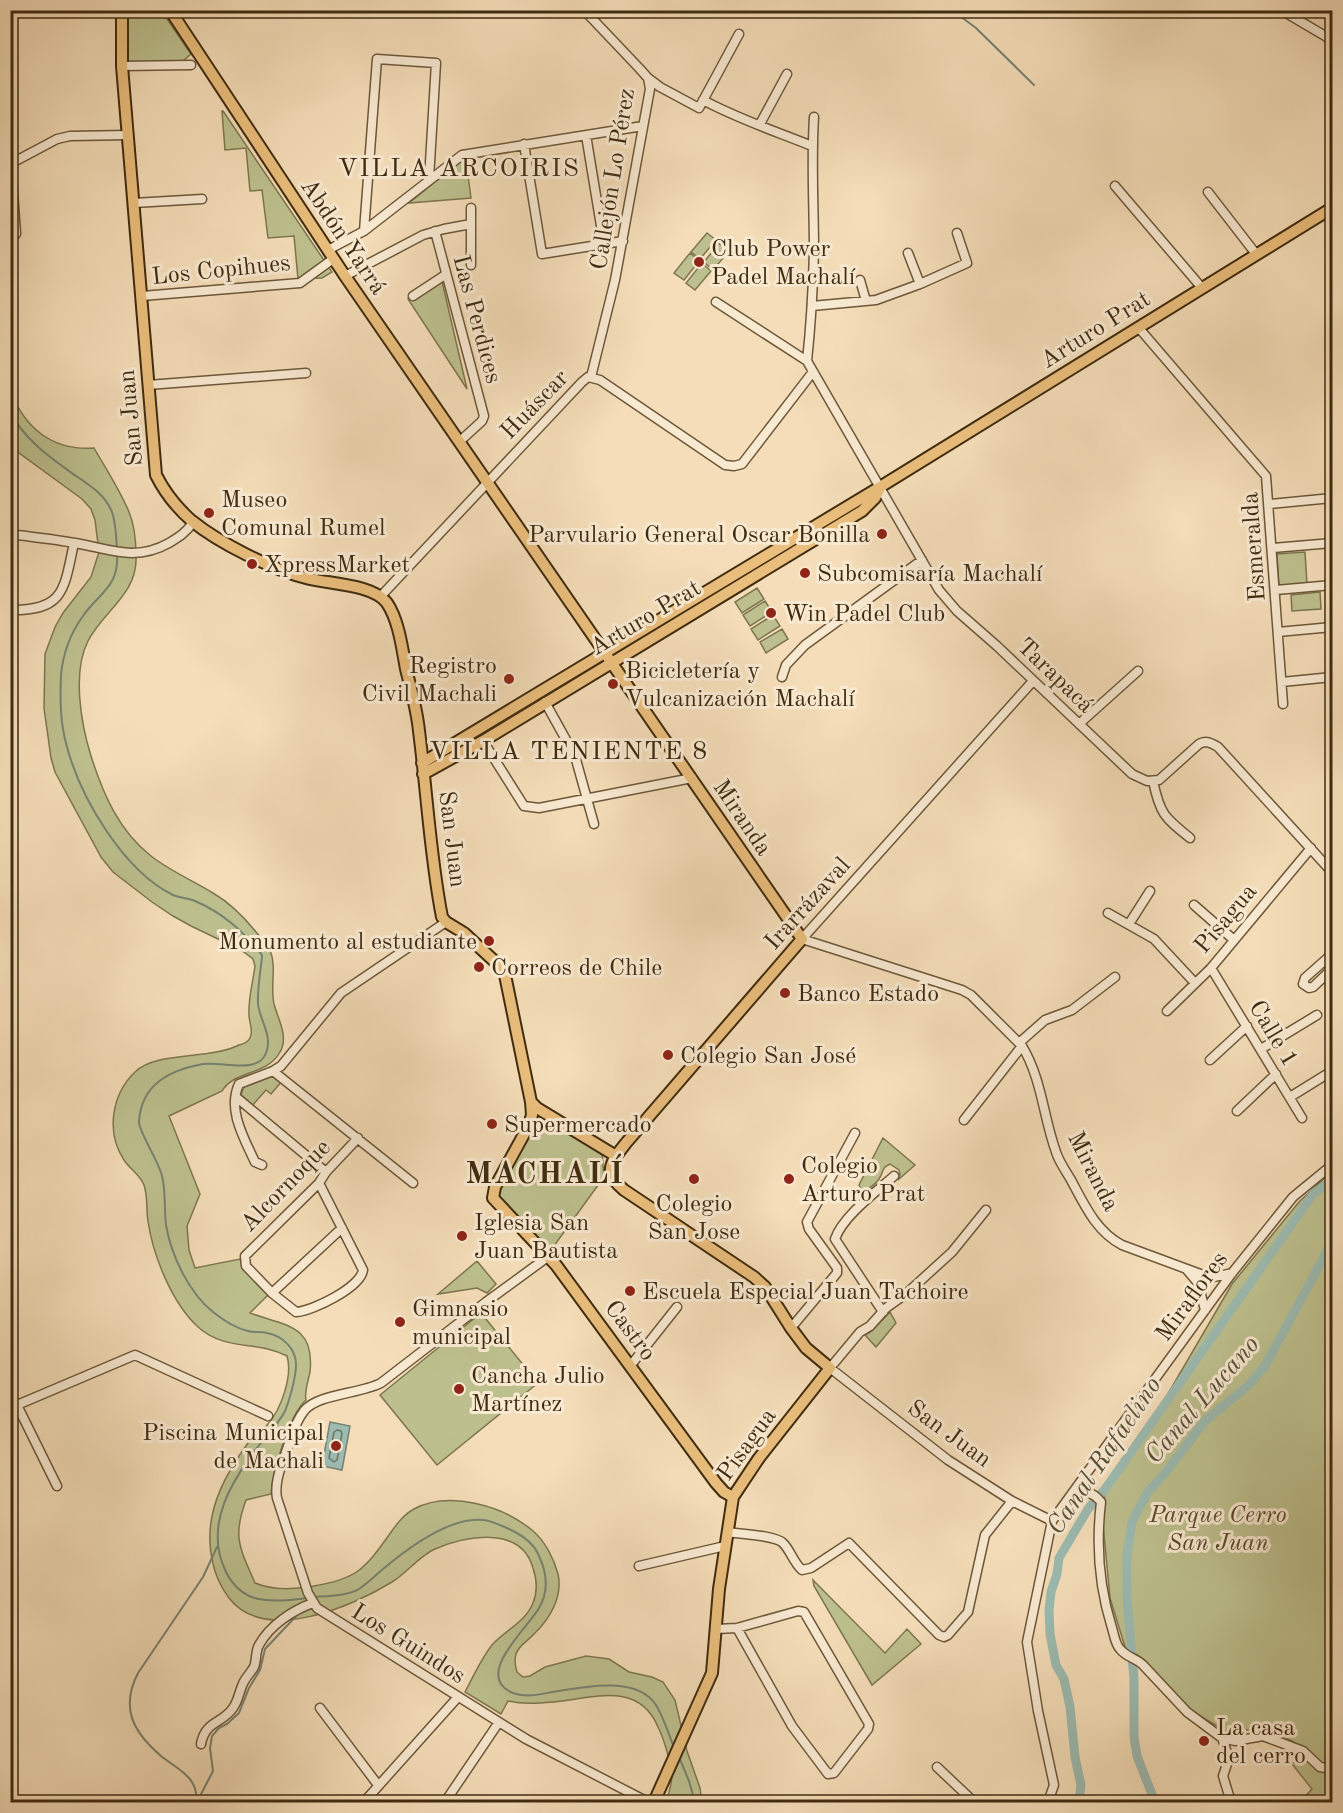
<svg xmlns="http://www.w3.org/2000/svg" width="1343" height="1813" font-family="'Old Standard TT',serif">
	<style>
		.green { fill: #bdc08e; stroke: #7e764f; stroke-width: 1.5 }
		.water { fill: #9cbbb1; stroke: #778271; stroke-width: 1.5 }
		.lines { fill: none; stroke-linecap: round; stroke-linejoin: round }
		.shore { stroke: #6e7460; stroke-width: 1.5 }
		.stream { stroke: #778271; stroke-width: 2 }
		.canal { stroke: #9cbbb1; stroke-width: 9 }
		.minor-casing { stroke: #6d583a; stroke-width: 11 }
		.major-casing { stroke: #402c10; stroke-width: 14 }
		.minor { stroke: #f8e9d1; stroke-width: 8 }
		.major { stroke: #eabe7c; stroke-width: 10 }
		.poi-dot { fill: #8f2418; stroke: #f8e9d1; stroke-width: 2 }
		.labels { text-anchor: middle; stroke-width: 6; stroke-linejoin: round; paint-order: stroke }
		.street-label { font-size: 24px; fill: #402c10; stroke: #f8e9d1 }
		.poi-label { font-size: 24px; fill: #402c10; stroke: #f8e9d1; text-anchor: start }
		.park-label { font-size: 24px; font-style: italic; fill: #594a29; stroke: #f8e9d1 }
		.neighbourhood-label { font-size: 26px; letter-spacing: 1.5px; fill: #402c10; stroke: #f8e9d1 }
		.water-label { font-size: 26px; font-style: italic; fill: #575038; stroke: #f8e9d1 }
		.district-label { font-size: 30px; font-weight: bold; letter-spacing: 1.5px; fill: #402c10; stroke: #f8e9d1 }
	</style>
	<rect width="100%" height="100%" fill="#f4ddb8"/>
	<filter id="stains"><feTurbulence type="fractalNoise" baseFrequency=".00333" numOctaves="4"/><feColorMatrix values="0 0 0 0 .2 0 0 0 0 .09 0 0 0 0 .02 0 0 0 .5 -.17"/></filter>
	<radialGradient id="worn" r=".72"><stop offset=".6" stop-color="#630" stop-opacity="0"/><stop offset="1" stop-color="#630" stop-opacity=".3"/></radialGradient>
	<path class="green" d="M127 11H164L167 19 191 54 183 61 126 64Z
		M222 111H223L332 272 322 278 298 279 294 236 268 238 262 190 250 191 246 148 225 150Z
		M466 160 471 198 409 203 461 161Z
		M707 233 716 240 700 259 691 252Z
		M719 243 729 251 713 270 704 262Z
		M690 253 699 261 684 280 674 273Z
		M702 263 711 271 695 290 686 283Z
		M441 277 467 389 408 299Z
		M10 390C25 429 53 451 94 448 106 469 120 490 129 512 134 524 136 543 136 556 138 594 103 611 88 641 72 672 81 724 91 756 103 794 119 831 151 856 170 871 192 880 213 893 230 903 244 917 256 932 261 938 267 944 270 950 277 967 270 986 274 1004 278 1019 289 1037 280 1052 267 1076 234 1070 222 1091L169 1116 200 1194 187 1226 189 1250 195 1268 240 1259 243 1269 268 1295 250 1313C286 1326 315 1325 310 1372 308 1382 304 1392 306 1400 289 1415 273 1471 271 1494L246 1500C232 1538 240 1548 255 1583 275 1591 293 1589 314 1586 356 1579 364 1570 389 1535 396 1525 403 1515 414 1509 449 1490 504 1506 533 1531 545 1541 554 1559 558 1574 563 1596 550 1619 534 1634 528 1641 519 1645 516 1654 514 1661 515 1666 517 1672L523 1677 530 1676 545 1667 586 1656 609 1659 629 1672 652 1677 663 1682 675 1700 687 1751 700 1788 702 1802H667C668 1793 672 1785 672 1775 671 1763 664 1739 658 1727 640 1684 599 1696 562 1701 544 1703 526 1705 508 1701L501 1714 465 1692C473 1677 481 1659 492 1645 505 1630 525 1623 533 1603 538 1591 537 1580 533 1568 521 1525 466 1536 435 1549 419 1556 407 1573 392 1582 353 1606 265 1645 229 1598 217 1582 211 1563 210 1543 208 1505 227 1472 248 1443 254 1436 262 1431 268 1424 281 1409 293 1376 287 1356 257 1340 226 1352 198 1327 172 1303 153 1256 148 1221 146 1209 148 1197 144 1185 140 1175 130 1169 124 1160 106 1133 111 1095 135 1072 156 1051 209 1060 239 1045 243 1044 248 1042 250 1038 254 1031 249 1023 249 1015 248 999 253 982 255 966L253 959 241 950 191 926 173 916 152 902 113 872 101 857 55 772 51 758 44 708 45 654 55 627 63 613 91 577 99 552 95 520 91 509 82 499 11 447Z
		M1305 552 1307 584 1279 587 1277 554Z
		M757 588 764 599 742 613 735 602Z
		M1320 592 1321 609 1292 611 1291 595Z
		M765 601 772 612 750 626 743 615Z
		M773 615 780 626 758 640 751 629Z
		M782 629 788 639 766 653 760 642Z
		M274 1075 282 1081 271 1094 266 1090 252 1106 241 1095 244 1086Z
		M540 1120 549 1122 602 1153 604 1177 551 1250 542 1244 497 1197 498 1188 533 1125Z
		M883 1138 915 1165 898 1180 900 1175 899 1170 890 1164C881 1168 884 1172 879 1179 876 1184 868 1189 863 1193L859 1185Z
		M1332 1171V1802H1300L1312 1789 1292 1764 1303 1751 1294 1742 1269 1729 1225 1731 1192 1711 1143 1659 1125 1647 1110 1598 1103 1524 1105 1489 1151 1423 1232 1284 1299 1202Z
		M477 1261 496 1284 487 1293 477 1288 438 1294Z
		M890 1312 896 1323 876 1347 865 1335 872 1331Z
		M481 1313 538 1383 437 1465 380 1395Z
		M813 1580 885 1653 907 1629 921 1644 872 1685 814 1586Z"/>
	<path class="water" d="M330 1422 350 1426 342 1470 322 1466Z"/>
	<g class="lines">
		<path class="shore" d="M337 1430 341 1431 342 1434 337 1460 334 1462 329 1458 334 1432Z"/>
		<path class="stream" d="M952 10 976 28 1034 85
			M10 411C23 439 52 459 76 476 91 486 105 495 112 512 116 523 116 537 117 549
			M117 555C119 587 98 594 83 616 70 634 63 653 61 675 60 699 60 723 67 747 81 799 124 871 173 895 180 898 188 898 195 901 223 913 243 931 262 955 261 971 257 989 258 1004 260 1021 273 1036 266 1053 258 1075 221 1061 203 1064 170 1070 141 1084 139 1122 139 1132 159 1162 162 1176 166 1191 164 1209 166 1225 171 1255 189 1293 213 1312 223 1320 235 1328 248 1331 254 1333 261 1331 267 1333 283 1336 297 1349 296 1367 295 1380 290 1399 285 1411 279 1423 269 1433 260 1444 232 1480 203 1525 226 1572 244 1608 275 1601 309 1598
			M314 1597C328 1596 347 1596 359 1589 368 1583 375 1576 383 1569 408 1548 450 1516 484 1520 492 1521 502 1526 509 1529 522 1535 534 1543 539 1556 547 1573 549 1591 539 1608 528 1628 472 1676 513 1693 525 1698 541 1694 553 1692 582 1687 637 1675 656 1705 664 1718 668 1733 674 1747
			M679 1757 689 1781 695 1802
			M198 1800 213 1771 210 1748 212 1736 219 1728 227 1724 239 1713 249 1688 260 1670 265 1649 300 1612
			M196 1802C199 1777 177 1769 161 1756 133 1732 120 1708 138 1673L203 1577 217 1547"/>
		<path class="canal" d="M1079 1802 1081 1785 1075 1757 1070 1707 1064 1679 1056 1665 1050 1634 1049 1610 1051 1592 1057 1574 1059 1558 1088 1509 1105 1489 1313 1194 1332 1180
			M1155 1802 1137 1756 1134 1737V1679L1127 1598V1555L1132 1522 1147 1493 1166 1472 1205 1421 1249 1385 1265 1366 1332 1242"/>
		<defs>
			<path id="minor" d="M584 10 639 68 648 78 650 89 615 280 591 377
				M1281 10 1332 40
				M1127 12 1129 10
				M122 66 191 65
				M648 78 660 87 699 108 739 34
				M703 100C738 119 775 131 812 146
				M814 117C811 162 814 206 814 251 813 288 811 324 807 361L939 590 957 611 997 646 1132 774 1147 781 1159 780 1199 744C1206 740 1211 743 1218 747L1332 872
				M760 124 787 74
				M586 135 604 244
				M524 144 542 254 623 241
				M10 164 57 139 70 136 128 135
				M1115 186 1202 288
				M1208 192 1256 254
				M134 203 202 199
				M364 231 377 59 436 63 429 179
				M435 231 484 416 482 421 459 442
				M10 239 16 234 11 164
				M328 250 364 231 462 155 643 126
				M908 253 920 284
				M471 265V208
				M345 276 423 235 444 229 471 224
				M860 280 866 301
				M142 296 300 283 333 259
				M413 296 445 275
				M716 302 807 361
				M812 306 876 300 920 284 967 263 957 233
				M1138 327 1266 476 1283 704
				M148 385 306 373
				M1269 504 1332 498
				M10 534C32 537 54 539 75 543 110 549 135 562 169 543 179 537 187 532 193 522
				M1273 548 1332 543
				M1276 590 1332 585
				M381 596 582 382 588 377 600 380 725 465 734 466 742 464 812 373
				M10 610C65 611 64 589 74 543
				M1278 632 1332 627
				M782 677 786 665 805 645 922 560
				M1033 681 802 939 962 990 971 995 1022 1046C1042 1079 1043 1116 1056 1152 1059 1162 1066 1171 1071 1180 1085 1206 1096 1231 1122 1245L1203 1275 1214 1277 1232 1273
				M1282 682 1332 677
				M545 702 575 756 594 824
				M1079 724 1138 671
				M483 741 524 806 539 808 692 778
				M1153 781C1160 814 1164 817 1190 838
				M1194 905 1234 940
				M1108 913 1154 939 1195 983
				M1129 924 1150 891
				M1332 954 1305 978 1303 984 1309 988 1313 987 1332 969
				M1211 968 1302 1118
				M1167 1011 1211 968 1311 848
				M1019 1043 1045 1020 1072 1010 1115 977
				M1261 1049 1317 1015
				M1210 1060 1247 1026
				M273 1071 413 1183
				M236 1097 326 1172
				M1290 1097 1332 1071
				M1237 1111 1276 1074
				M964 1120 1022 1046
				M262 1165 255 1162C244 1138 227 1110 239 1084L273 1071 281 1066 341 993 446 922
				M319 1183 363 1270C361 1287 313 1311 296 1312L272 1293 246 1266 245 1256 319 1183 326 1172 358 1138
				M986 1210 952 1252 907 1293 886 1308 870 1326 860 1332 830 1368 948 1460 1012 1501 1052 1521
				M549 1256 486 1302 381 1383C360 1394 317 1394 304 1411 295 1422 292 1436 287 1449 282 1465 274 1481 277 1498L308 1593 317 1608 526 1739 648 1802
				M1187 1270 1198 1283 1205 1310
				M272 1293 342 1228
				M883 1312 835 1239C843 1216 876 1192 894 1176
				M791 1328 837 1273V1268L809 1229 807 1222 855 1133
				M631 1365 677 1307
				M17 1405 57 1486
				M10 1408 135 1355 268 1416
				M1071 1495C1084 1490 1092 1491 1101 1502 1096 1544 1099 1587 1112 1628 1114 1634 1115 1644 1120 1649 1126 1657 1136 1658 1143 1665L1187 1712 1222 1738 1235 1741 1263 1736 1303 1751 1320 1767 1332 1769
				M727 1532C739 1534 775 1535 783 1543 791 1551 793 1562 802 1570L811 1568 849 1543 939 1635 944 1637 948 1635 968 1612 985 1535 1012 1501
				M639 1566 725 1546
				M716 1629 737 1628 798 1611 804 1612 869 1724 868 1729 834 1773 828 1774 792 1726 737 1628
				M320 1708 378 1785
				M1222 1738 1229 1758 1223 1776 1231 1802
				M201 1744C205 1721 222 1724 233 1708 238 1701 239 1693 242 1686 244 1679 250 1674 254 1667 257 1660 255 1652 259 1645 270 1625 293 1610 313 1603
				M937 1767 974 1802
				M364 1802 458 1697
				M445 1802 499 1722
				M1048 1802 1054 1785 1038 1711 1027 1642 1052 1521 1232 1273 1293 1197 1332 1165"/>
			<path id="major" d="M122 10V66L156 475C165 493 177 508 192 521 219 543 273 570 306 578 328 584 373 584 387 603 399 621 402 648 406 669 411 689 417 710 419 731 427 793 430 856 442 917L446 922 464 933 504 970 531 1102 532 1115 529 1125 495 1187 493 1198 556 1265 716 1483 724 1492 733 1497
				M170 10 345 276 802 939 626 1143C611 1162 602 1172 624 1190L754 1277 765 1287 791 1328 806 1348 830 1368 759 1458 733 1497 719 1589 712 1673 654 1802
				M422 763 880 487 1332 208
				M423 774 483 741 862 511 875 498 880 488
				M531 1102 537 1108 616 1156"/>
		</defs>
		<use href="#minor" class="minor-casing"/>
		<use href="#major" class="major-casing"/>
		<use href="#minor" class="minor"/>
		<use href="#major" class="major"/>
	</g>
	<g class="poi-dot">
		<circle cx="699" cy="262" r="6"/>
		<circle cx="209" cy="513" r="6"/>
		<circle cx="882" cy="534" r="6"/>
		<circle cx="252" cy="564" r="6"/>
		<circle cx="805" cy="573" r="6"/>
		<circle cx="771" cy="613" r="6"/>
		<circle cx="509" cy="679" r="6"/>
		<circle cx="613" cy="684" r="6"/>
		<circle cx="489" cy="941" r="6"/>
		<circle cx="479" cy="967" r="6"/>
		<circle cx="785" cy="993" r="6"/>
		<circle cx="668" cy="1055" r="6"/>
		<circle cx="492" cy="1124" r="6"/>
		<circle cx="694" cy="1179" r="6"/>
		<circle cx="789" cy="1179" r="6"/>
		<circle cx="462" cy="1236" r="6"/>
		<circle cx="630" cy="1291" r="6"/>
		<circle cx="400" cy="1322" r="6"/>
		<circle cx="459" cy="1389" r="6"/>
		<circle cx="336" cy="1446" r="6"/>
		<circle cx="1204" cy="1741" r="6"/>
	</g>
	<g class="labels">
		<g class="street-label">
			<text transform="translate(612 179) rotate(-81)" y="8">Callejón Lo Pérez</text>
			<text transform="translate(344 236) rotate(56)" y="8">Abdón Yarrá</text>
			<text transform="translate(221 269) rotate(-6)" y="8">Los Copihues</text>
			<text transform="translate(478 319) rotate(75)" y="8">Las Perdices</text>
			<text transform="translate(1095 329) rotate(-32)" y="8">Arturo Prat</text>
			<text transform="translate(534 404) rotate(-46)" y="8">Huáscar</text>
			<text transform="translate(130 418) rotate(-95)" y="8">San Juan</text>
			<text transform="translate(1253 547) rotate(-94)" y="8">Esmeralda</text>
			<text transform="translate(645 617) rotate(-31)" y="8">Arturo Prat</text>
			<text transform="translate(1056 675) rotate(44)" y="8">Tarapacá</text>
			<text transform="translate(743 817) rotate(56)" y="8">Miranda</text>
			<text transform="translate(453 839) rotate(83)" y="8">San Juan</text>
			<text transform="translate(807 903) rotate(-48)" y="8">Irarrázaval</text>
			<text transform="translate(1225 918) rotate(-50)" y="8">Pisagua</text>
			<text transform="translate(1274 1033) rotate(59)" y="8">Calle 1</text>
			<text transform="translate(1094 1171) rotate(63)" y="8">Miranda</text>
			<text transform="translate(285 1185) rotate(-46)" y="8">Alcornoque</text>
			<text transform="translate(1191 1296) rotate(-54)" y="8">Miraflores</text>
			<text transform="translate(631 1330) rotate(53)" y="8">Castro</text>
			<text transform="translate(950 1433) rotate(36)" y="8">San Juan</text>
			<text transform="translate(746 1444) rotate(-54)" y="8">Pisagua</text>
			<text transform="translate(409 1643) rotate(32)" y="8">Los Guindos</text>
		</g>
		<g class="poi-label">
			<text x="711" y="256">Club Power<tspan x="711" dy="28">Padel Machalí</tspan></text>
			<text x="221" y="507">Museo<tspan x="221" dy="28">Comunal Rumel</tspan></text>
			<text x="870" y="542" text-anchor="end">Parvulario General Oscar Bonilla</text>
			<text x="264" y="572">XpressMarket</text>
			<text x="817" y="581">Subcomisaría Machalí</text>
			<text x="783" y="621">Win Padel Club</text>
			<text x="497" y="673" text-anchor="end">Registro<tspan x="497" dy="28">Civil Machali</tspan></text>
			<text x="625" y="678">Bicicletería y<tspan x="625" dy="28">Vulcanización Machalí</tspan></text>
			<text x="477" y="949" text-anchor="end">Monumento al estudiante</text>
			<text x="491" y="975">Correos de Chile</text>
			<text x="797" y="1001">Banco Estado</text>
			<text x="680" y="1063">Colegio San José</text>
			<text x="504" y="1132">Supermercado</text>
			<text x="801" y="1173">Colegio<tspan x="801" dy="28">Arturo Prat</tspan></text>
			<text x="694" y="1211" text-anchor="middle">Colegio<tspan x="694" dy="28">San Jose</tspan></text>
			<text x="474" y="1230">Iglesia San<tspan x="474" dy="28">Juan Bautista</tspan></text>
			<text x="642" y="1299">Escuela Especial Juan Tachoire</text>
			<text x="412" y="1316">Gimnasio<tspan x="412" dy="28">municipal</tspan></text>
			<text x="471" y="1383">Cancha Julio<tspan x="471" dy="28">Martínez</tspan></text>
			<text x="324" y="1440" text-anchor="end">Piscina Municipal<tspan x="324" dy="28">de Machali</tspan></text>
			<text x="1216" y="1735">La casa<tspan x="1216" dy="28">del cerro</tspan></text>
		</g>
		<g class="park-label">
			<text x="1218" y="1522">Parque Cerro<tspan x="1218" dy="28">San Juan</tspan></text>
		</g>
		<g class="neighbourhood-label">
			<text x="459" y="176">VILLA ARCOIRIS</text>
			<text x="569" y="759">VILLA TENIENTE 8</text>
		</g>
		<g class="water-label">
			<text transform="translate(1201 1399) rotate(-49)" y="9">Canal Lucano</text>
			<text transform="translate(1103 1455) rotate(-56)" y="9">Canal Rafaelino</text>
		</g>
		<g class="district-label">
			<text x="545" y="1183">MACHALÍ</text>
		</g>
	</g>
	<rect width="1343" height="1813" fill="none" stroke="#f4ddb8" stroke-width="36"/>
	<rect x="12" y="12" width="1319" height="1789" fill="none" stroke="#402c10" stroke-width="3"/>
	<rect x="18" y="18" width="1307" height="1777" fill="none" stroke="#402c10" stroke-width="1.5"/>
	<rect width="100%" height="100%" filter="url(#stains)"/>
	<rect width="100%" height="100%" fill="url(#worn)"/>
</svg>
